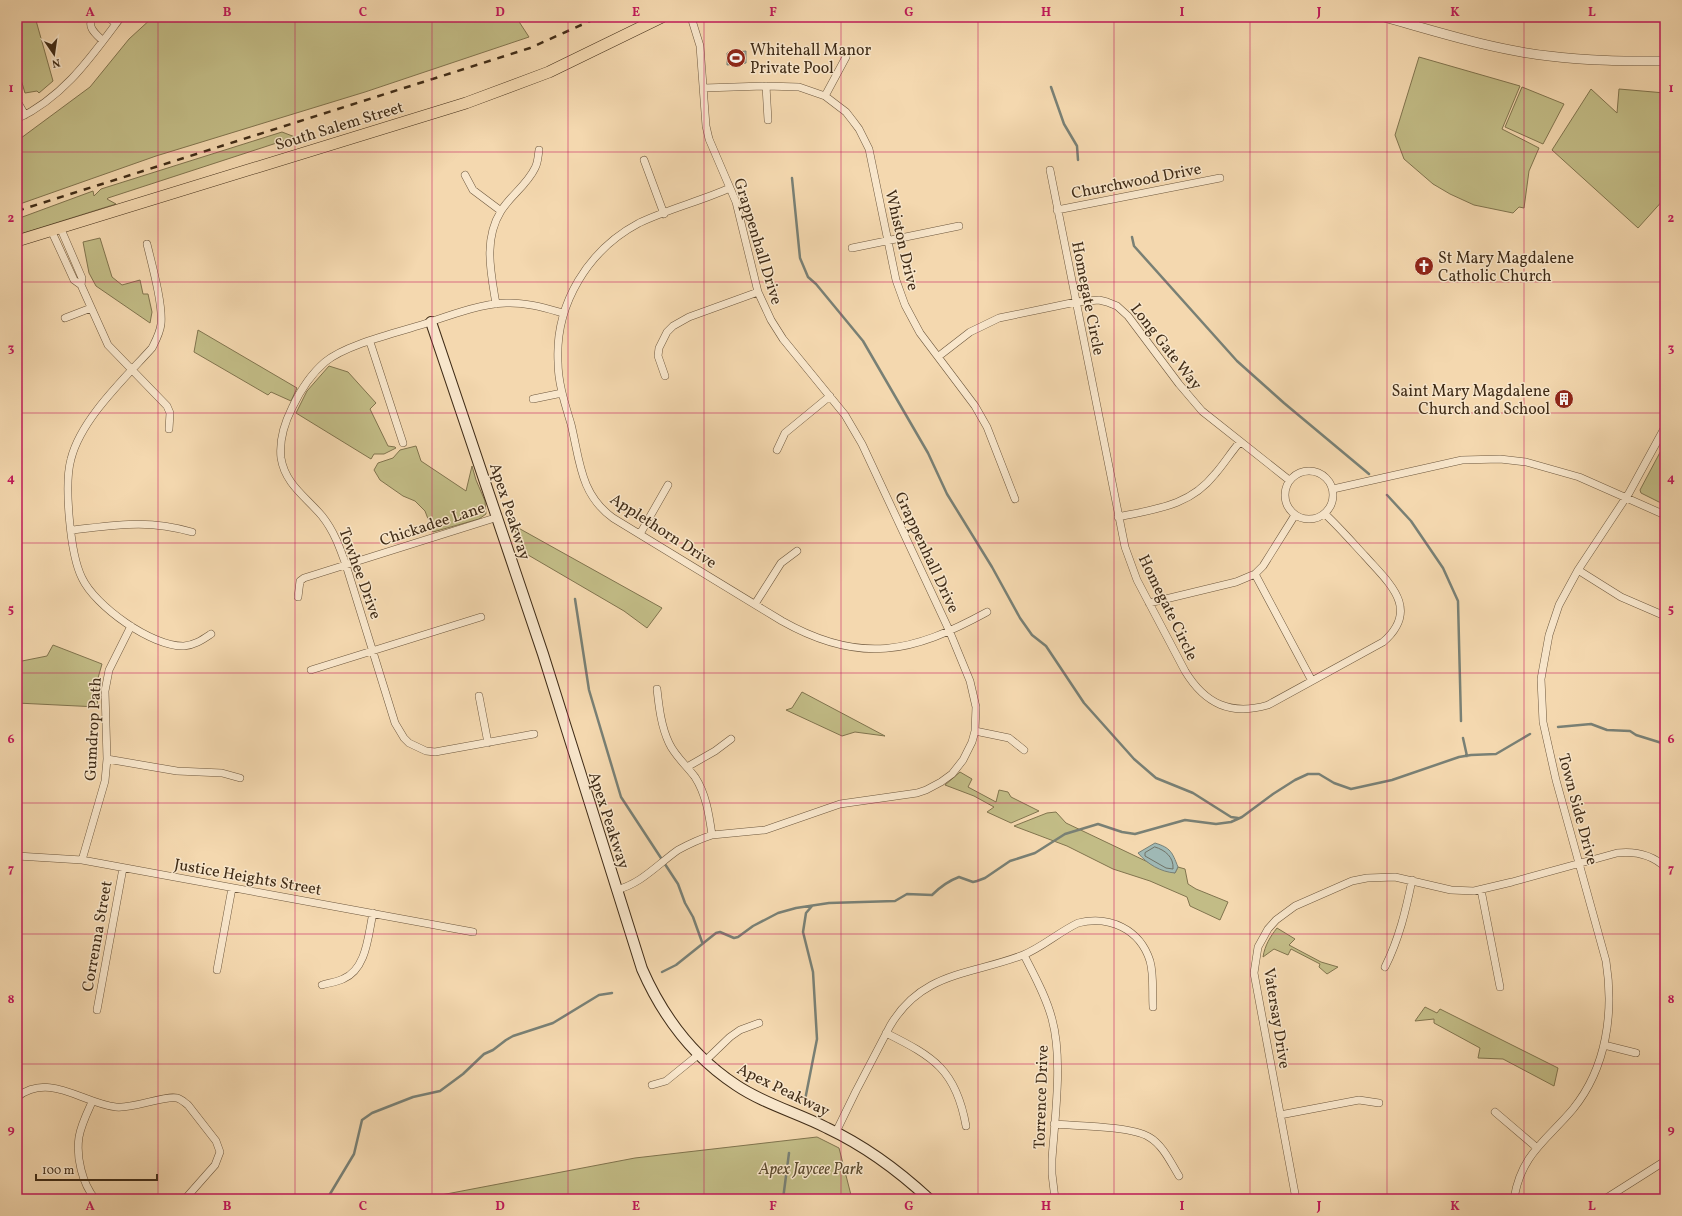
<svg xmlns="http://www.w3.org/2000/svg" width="1682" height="1216" font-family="Vollkorn,serif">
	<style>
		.green { fill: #c2bc86; stroke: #81744e }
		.water { fill: #9fb8b4; stroke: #798075 }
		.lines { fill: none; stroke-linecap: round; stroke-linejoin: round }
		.shore { stroke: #707266; stroke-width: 1 }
		.stream { stroke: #798075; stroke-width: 2.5 }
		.minor-casing { stroke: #6d573d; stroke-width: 8 }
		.tertiary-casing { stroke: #6d573d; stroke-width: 10 }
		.secondary-casing { stroke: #402c17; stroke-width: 12 }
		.primary-casing { stroke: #402c17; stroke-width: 12 }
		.minor { stroke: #f8e6cb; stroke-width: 7 }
		.tertiary { stroke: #f8e6cb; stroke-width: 9 }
		.secondary { stroke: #f8e6cb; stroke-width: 10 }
		.primary { stroke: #f4d8af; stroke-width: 11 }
		.rail { stroke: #402c17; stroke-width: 2.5; stroke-dasharray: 7 7; stroke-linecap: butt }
		.grid { fill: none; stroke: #c2185b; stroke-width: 1; stroke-opacity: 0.55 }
		.labels { text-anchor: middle; stroke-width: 3; stroke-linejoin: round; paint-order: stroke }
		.poi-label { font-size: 16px; fill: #402c17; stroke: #f8e6cb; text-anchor: start }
		.street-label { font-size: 16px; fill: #402c17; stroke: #f8e6cb }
		.park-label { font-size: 16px; font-style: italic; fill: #5a492d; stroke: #f8e6cb }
		.neatline { fill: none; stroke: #c2185b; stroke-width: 1.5 }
		.grid-label { font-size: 13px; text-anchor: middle; font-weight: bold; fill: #c2185b }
	</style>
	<rect width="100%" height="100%" fill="#f4d8af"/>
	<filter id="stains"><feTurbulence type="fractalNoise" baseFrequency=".005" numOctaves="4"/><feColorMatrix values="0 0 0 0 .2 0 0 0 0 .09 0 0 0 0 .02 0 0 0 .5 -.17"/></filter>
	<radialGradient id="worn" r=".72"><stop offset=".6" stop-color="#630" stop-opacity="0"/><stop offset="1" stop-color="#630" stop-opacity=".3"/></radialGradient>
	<path class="green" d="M18 17H35L53 81 39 93 37 91 25 93 17 66V30L20 27Z
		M153 17H516L529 37 365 92 156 156 17 205V141L90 87 129 39Z
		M1419 57 1520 86 1502 129 1539 148 1529 171 1524 208 1519 207 1513 213 1474 205 1450 194 1433 184 1404 159 1395 135Z
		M1522 87 1564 104 1543 144 1505 127Z
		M1591 89 1617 113 1619 89 1665 93V198L1638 228 1552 150Z
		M282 132 295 137 108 198 107 199 116 204 17 235V219L93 191 94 196 101 189Z
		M100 238 112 277 122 285 140 280 143 294H148L152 312 150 323 96 286 89 273 83 242Z
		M198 330 297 388 291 401 271 392 268 395 194 352Z
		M329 366 348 372 376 403 370 409 388 446 395 447 396 448 384 454H374L371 459 296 413 307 391Z
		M1665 443V505L1641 493 1640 490Z
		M416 446 421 461 466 491 472 466 476 480 485 501 486 514 479 519 433 532 425 511 415 501 403 496 380 480 374 470 378 463 393 458 400 450Z
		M513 525 662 608 647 628 624 611 523 552Z
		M53 645 102 664 96 685 98 707 17 703V662L47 656Z
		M802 692 885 736 855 732 842 736 786 710 792 708Z
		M960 772 972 779 968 787 996 802 999 790 1008 792 1011 797 1039 811 1011 823 987 812 994 807 974 796 945 785Z
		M1056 812 1066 823 1152 864 1175 873 1178 867 1185 869 1188 884 1196 889 1228 902 1220 920 1190 906 1187 897 1150 881 1113 869 1067 846 1014 826 1047 813Z
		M1277 928 1295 939 1289 945 1321 962 1338 967 1327 974 1319 967 1320 964 1291 949 1288 955 1274 949 1263 957C1265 945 1270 937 1277 928Z
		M1425 1007 1437 1013 1440 1009 1558 1068 1554 1086 1503 1059 1478 1058 1480 1048 1434 1023V1019L1415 1021Z
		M817 1137 839 1148 852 1199H420L635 1158Z"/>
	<path class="water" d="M746 51V63L727 65V53Z
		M1155 843C1171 848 1172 852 1178 867L1175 873C1161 872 1147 864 1138 853Z"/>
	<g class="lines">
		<path class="shore" d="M1155 847C1165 850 1174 857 1173 869L1166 868 1145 856V853Z"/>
		<path class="stream" d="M1051 87 1064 124 1077 146 1078 160
			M792 178 800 258 808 277 816 284 863 341 928 453 947 494 992 567 1020 618 1032 635 1046 646 1084 703 1134 759 1156 778 1193 793 1231 817 1238 818
			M1132 237 1134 246 1237 361 1284 403 1369 474
			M1387 495 1411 521 1443 568 1458 601 1461 721
			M575 599 589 690 621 797 678 884 685 903 693 917 702 942
			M1558 727 1591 724 1607 730 1630 731 1636 735 1665 744
			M1463 738 1467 756
			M662 972 676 965 716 933 720 932 734 938 738 937 753 926 778 913 796 908 829 903 895 901 907 894 932 895C940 887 948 881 959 877L973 882 977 881 985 878 1010 861 1035 853 1065 834 1098 824 1122 832 1135 834 1185 820 1216 824 1231 822 1242 817 1273 794 1295 780 1308 774H1319L1334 783 1351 789 1392 780 1459 757 1471 755 1496 754 1530 734
			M805 1100 817 1039 813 972 803 932 806 913 812 906
			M327 1199 354 1154 362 1120 372 1113 413 1097 440 1091 463 1074 484 1054 493 1050 506 1040 513 1036 553 1023 599 995 612 993
			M783 1199 789 1153"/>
		<defs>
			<path id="minor" d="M93 17C86 27 96 34 103 41
				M107 17 116 23
				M1413 25 1415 17
				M766 86 768 120
				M704 88 766 86 799 87 825 96 846 112 853 121 859 129 869 149 896 280 905 305 920 333 975 406 987 427 1015 499
				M825 96 846 57
				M17 101 25 115
				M17 119C64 97 91 57 121 17
				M644 160 664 214
				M1050 170 1125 547 1137 580 1185 671C1205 704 1231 716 1268 705L1383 642C1421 609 1389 583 1365 556 1352 542 1339 527 1325 514
				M465 175 473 190 501 211
				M730 188C701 201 668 209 639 223 588 250 555 304 558 362 558 383 565 404 571 424 580 461 580 494 613 518L782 621C860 665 912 653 987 612
				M1057 210 1220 178
				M60 227 82 278 81 285
				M51 230 74 280 81 285 108 345 167 406 170 413 169 429
				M147 244C152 265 163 304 161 324 160 333 156 340 152 348 125 378 81 419 71 459 64 484 70 554 82 578 95 606 152 647 184 646 195 645 202 640 211 634
				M852 248 959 226
				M496 304C491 273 483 240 501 211 510 196 527 185 535 168 538 163 538 156 539 150
				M65 318 91 308
				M370 342 403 443
				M939 356 970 332 999 318 1076 302 1099 300 1107 302 1117 306 1128 316 1179 384 1202 411 1289 480
				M665 376 658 356 659 348 667 332 673 326 689 317 758 292
				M533 399 562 393
				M777 450 785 433 830 396
				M1285 495a24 24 0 1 1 48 0a24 24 0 1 1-48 0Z
				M1333 489 1462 460 1500 459 1526 462 1579 477 1665 515
				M1118 517C1156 509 1190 506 1215 474 1224 464 1231 452 1240 442
				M72 530C117 525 147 519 192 532
				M640 534 668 485
				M1578 570 1621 597 1665 616
				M1255 574 1312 681
				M298 597 300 581 304 578 498 517
				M1149 603 1236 582 1255 574 1263 566 1295 515
				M755 604 781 563 797 551
				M311 670 481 617
				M657 689C659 707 661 726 669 743 675 756 686 765 695 777 706 794 709 814 712 835
				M479 696 488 743
				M975 731 1009 738 1024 750
				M534 734 435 752 426 751 409 743 404 738 395 723 346 565C340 548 334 531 322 516 306 497 285 484 281 458 279 440 284 424 292 408 300 391 311 374 325 362 345 345 395 333 421 325 448 316 478 304 506 303 525 302 545 308 563 313
				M107 759 177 771 222 773 240 778
				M687 767 715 751 731 739
				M17 856 82 860 473 932
				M82 860 105 781 107 759 105 691 109 670 131 626
				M616 890C641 884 658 864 678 850 689 844 700 839 712 835L765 830 840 804 917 793 926 790 941 782 952 774 963 760 972 742 975 731 976 707 970 681 949 630 862 444 845 415 783 339 771 320 758 292 736 202 709 139 706 126 700 46 691 17
				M1481 890 1500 987
				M1024 955C1034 975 1046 996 1052 1019 1063 1059 1055 1116 1052 1159V1174L1055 1199
				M1385 967C1399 939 1406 910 1412 880
				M217 970 232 888
				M322 985C328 983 337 982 343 979 367 969 368 935 373 913
				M97 1010 123 868
				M886 1033C934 1057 956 1070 966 1126
				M1604 1045 1636 1053
				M705 1061 730 1037 740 1030 759 1023
				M652 1085 666 1081 698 1055
				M17 1097C50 1072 82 1103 116 1107 134 1109 165 1095 177 1098 181 1099 184 1102 188 1105L216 1141 220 1152 215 1165 185 1199
				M92 1102C87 1113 81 1125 79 1137 76 1157 82 1183 95 1199
				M1495 1112 1536 1147
				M1280 1115 1359 1100 1379 1103
				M1054 1124C1077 1126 1131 1126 1149 1137 1163 1145 1171 1163 1179 1176
				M836 1132 856 1091 890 1026C922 971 972 975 1023 955 1041 948 1059 932 1078 923 1109 915 1140 929 1150 961 1154 975 1152 992 1153 1007
				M1296 1199 1254 973 1258 947 1268 929 1276 920 1295 906 1352 881 1367 878 1395 877 1451 890 1474 891 1512 882 1617 853C1635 851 1651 854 1665 867
				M1514 1199C1521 1154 1547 1140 1573 1109 1607 1067 1614 1012 1606 961L1556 780 1543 722 1541 679 1549 635 1559 605 1578 570 1629 493 1665 427
				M1605 1199 1665 1161"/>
			<path id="tertiary" d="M1384 17C1438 32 1494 50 1549 56 1588 61 1626 61 1665 61"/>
			<path id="secondary" d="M431 322 543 654 642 969C663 1017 692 1056 736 1085 764 1104 798 1113 827 1128 863 1145 900 1172 929 1199"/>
			<path id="primary" d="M17 241 466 103 549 72 662 17"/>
		</defs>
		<use href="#minor" class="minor-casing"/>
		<use href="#tertiary" class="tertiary-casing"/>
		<use href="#secondary" class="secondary-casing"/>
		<use href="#primary" class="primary-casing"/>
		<use href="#minor" class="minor"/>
		<use href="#tertiary" class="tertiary"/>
		<use href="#secondary" class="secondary"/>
		<use href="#primary" class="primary"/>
		<path class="rail" d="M17 211 530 48 599 17"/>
	</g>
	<path class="grid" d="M158 17V1199M295 17V1199M432 17V1199M568 17V1199M704 17V1199M841 17V1199M978 17V1199M1114 17V1199M1250 17V1199M1387 17V1199M1524 17V1199M17 152H1665M17 282H1665M17 413H1665M17 543H1665M17 673H1665M17 803H1665M17 934H1665M17 1064H1665"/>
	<defs>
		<symbol id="stadium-disc" viewBox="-11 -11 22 22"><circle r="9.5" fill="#8f2418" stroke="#f8e6cb"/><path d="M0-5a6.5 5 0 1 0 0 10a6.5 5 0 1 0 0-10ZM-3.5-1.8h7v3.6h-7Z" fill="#fff"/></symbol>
		<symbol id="church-disc" viewBox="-11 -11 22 22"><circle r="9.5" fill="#8f2418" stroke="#f8e6cb"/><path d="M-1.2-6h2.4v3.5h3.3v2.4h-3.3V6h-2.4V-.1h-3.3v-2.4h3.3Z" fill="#fff"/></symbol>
		<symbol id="building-disc" viewBox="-11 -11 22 22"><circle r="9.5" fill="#8f2418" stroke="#f8e6cb"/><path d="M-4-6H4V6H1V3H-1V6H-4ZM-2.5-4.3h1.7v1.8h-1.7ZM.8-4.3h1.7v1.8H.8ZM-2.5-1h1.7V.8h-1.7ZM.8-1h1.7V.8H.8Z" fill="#fff"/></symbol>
	</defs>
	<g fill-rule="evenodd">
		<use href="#stadium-disc" x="725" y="47" width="22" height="22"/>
		<use href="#church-disc" x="1413" y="255" width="22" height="22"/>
		<use href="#building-disc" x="1553" y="388" width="22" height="22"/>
	</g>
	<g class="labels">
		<g class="poi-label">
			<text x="750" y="55">Whitehall Manor<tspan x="750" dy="18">Private Pool</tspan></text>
			<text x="1438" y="263">St Mary Magdalene<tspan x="1438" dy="18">Catholic Church</tspan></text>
			<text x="1550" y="396" text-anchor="end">Saint Mary Magdalene<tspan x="1550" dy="18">Church and School</tspan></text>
		</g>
		<g class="street-label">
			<text transform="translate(339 125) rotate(-17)" y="6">South Salem Street</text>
			<text transform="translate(1136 180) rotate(-11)" y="6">Churchwood Drive</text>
			<text transform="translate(903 240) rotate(77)" y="6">Whiston Drive</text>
			<text transform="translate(759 241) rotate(73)" y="6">Grappenhall Drive</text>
			<text transform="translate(1089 298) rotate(79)" y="6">Homegate Circle</text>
			<text transform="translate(1167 346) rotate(52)" y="6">Long Gate Way</text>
			<text transform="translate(511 511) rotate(72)" y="6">Apex Peakway</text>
			<text transform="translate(432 523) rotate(-18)" y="6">Chickadee Lane</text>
			<text transform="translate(664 530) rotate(33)" y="6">Applethorn Drive</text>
			<text transform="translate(928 552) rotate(65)" y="6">Grappenhall Drive</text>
			<text transform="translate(361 573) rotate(70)" y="6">Towhee Drive</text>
			<text transform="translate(1169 607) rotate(64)" y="6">Homegate Circle</text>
			<text transform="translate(92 729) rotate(-87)" y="6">Gumdrop Path</text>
			<text transform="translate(1579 809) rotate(75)" y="6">Town Side Drive</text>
			<text transform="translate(610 820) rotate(72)" y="6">Apex Peakway</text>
			<text transform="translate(248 876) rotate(10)" y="6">Justice Heights Street</text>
			<text transform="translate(96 936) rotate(-80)" y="6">Correnna Street</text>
			<text transform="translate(1278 1018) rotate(81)" y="6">Vatersay Drive</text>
			<text transform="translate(784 1089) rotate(26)" y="6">Apex Peakway</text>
			<text transform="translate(1040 1097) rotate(-88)" y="6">Torrence Drive</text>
		</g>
		<g class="park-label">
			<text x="811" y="1174">Apex Jaycee Park</text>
		</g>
	</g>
	<rect width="1682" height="1216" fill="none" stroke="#f4d8af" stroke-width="44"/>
	<g transform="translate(54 54) rotate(167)" stroke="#f8e6cb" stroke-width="3" paint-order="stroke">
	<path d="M0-3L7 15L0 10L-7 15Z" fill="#402c17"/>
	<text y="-6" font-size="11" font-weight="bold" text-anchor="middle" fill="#402c17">N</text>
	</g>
	<path d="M36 1174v6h121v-6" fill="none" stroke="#402c17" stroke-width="2"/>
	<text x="42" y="1174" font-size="12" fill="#402c17" stroke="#f8e6cb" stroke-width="3" paint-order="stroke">100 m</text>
	<rect x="22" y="22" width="1638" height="1172" class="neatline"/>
	<g class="grid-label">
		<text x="90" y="16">A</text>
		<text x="227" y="16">B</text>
		<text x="363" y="16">C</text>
		<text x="500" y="16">D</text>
		<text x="636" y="16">E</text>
		<text x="773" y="16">F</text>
		<text x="909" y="16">G</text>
		<text x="1046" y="16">H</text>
		<text x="1182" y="16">I</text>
		<text x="1319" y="16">J</text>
		<text x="1455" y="16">K</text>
		<text x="1592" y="16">L</text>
		<text x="11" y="92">1</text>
		<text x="1671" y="92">1</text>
		<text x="11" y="222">2</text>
		<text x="1671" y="222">2</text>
		<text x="11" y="352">3</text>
		<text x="1671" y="352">3</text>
		<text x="11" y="482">4</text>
		<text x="1671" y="482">4</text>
		<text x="11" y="613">5</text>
		<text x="1671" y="613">5</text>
		<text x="11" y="743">6</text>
		<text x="1671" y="743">6</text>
		<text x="11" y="873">7</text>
		<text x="1671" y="873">7</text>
		<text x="11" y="1003">8</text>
		<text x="1671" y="1003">8</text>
		<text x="11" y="1133">9</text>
		<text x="1671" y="1133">9</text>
		<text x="90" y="1210">A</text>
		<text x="227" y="1210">B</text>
		<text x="363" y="1210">C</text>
		<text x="500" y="1210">D</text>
		<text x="636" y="1210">E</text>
		<text x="773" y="1210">F</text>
		<text x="909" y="1210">G</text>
		<text x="1046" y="1210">H</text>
		<text x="1182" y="1210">I</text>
		<text x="1319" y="1210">J</text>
		<text x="1455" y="1210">K</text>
		<text x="1592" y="1210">L</text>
	</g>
	<rect width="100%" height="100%" filter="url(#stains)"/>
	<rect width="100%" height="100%" fill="url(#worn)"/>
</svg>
